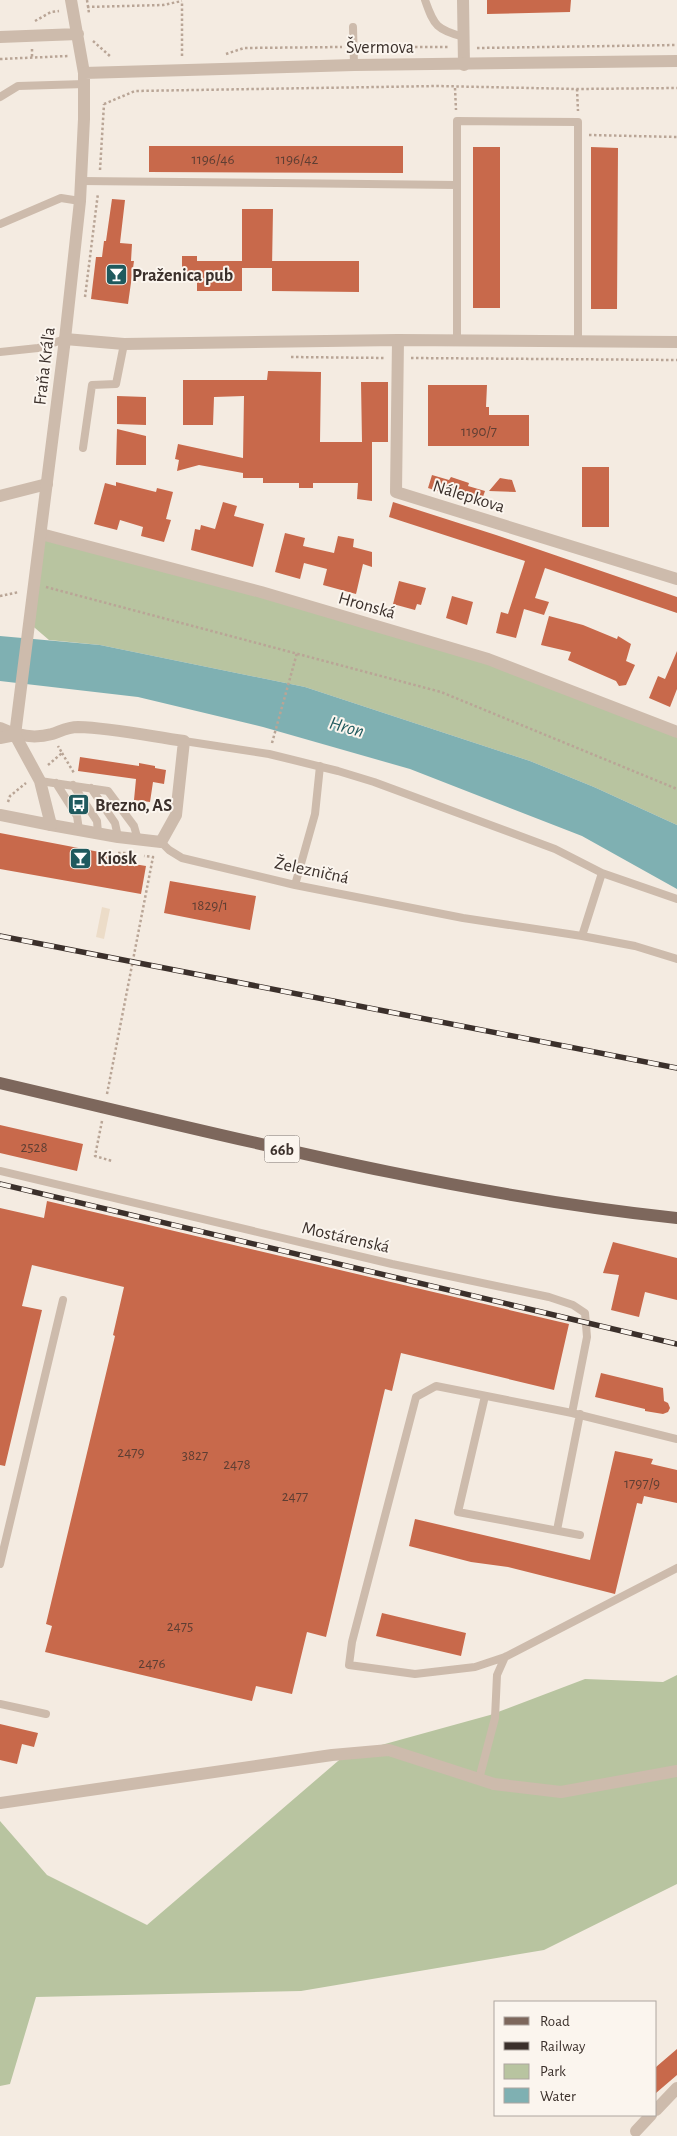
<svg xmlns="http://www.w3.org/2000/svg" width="677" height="2136" font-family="'Alegreya Sans',sans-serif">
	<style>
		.green { fill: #b8c4a0 }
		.plaza { fill: #ecdcc8 }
		.water { fill: #7fb0b2 }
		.building { fill: #c8694b }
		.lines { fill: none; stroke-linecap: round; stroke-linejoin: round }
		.path { stroke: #b9a596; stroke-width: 2.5; stroke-dasharray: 2.5 2.5; stroke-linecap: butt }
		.service { stroke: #cdbbac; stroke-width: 8 }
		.minor { stroke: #cdbbac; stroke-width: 12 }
		.tertiary { stroke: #cdbbac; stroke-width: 12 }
		.primary { stroke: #7d675c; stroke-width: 12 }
		.rail-casing { stroke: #3b302b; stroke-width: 5.5 }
		.rail { stroke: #fbf5ee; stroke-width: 4; stroke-dasharray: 11; stroke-linecap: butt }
		.labels { text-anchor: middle; stroke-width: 4; stroke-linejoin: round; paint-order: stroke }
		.number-label { font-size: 15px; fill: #5e3e33 }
		.shield { fill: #fbf5ee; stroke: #756b66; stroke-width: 1 }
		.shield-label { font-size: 16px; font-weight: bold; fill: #3b302b }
		.street-label { font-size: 18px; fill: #3b302b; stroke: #fbf5ee }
		.poi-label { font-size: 18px; font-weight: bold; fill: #3b302b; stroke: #fbf5ee; text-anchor: start }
		.water-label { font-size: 19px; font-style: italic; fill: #1f5a5e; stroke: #fbf5ee }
	</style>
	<rect width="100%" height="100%" fill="#f4ebe1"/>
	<path class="green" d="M41 534 488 659 677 732V825L594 787 530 761 305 687 100 645 49 640 28 622Z
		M677 1675V1884L544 1950 301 1991 36 1997 10 2084 0 2086V1821L47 1875 147 1925 345 1755 490 1715 585 1679 663 1682Z"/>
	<path class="plaza" d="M102 907 110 909 104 939 96 937Z"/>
	<path class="water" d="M0 636 100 645 305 687 530 761 594 787 677 825V889L582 836 410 769 263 727 138 697 0 681Z"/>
	<path class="building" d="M487 0H571L570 12 487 14Z
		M149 146H403V173L149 172Z
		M473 147H500V308H473Z
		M591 147 618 148 617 309H591Z
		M112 199 125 200 120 243 132 244 131 261H134L128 304 91 299 96 257H102L104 241H106Z
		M242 209H273L272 268H242V291H197V277H182V256H197V261H242Z
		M272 261H359V292L272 291Z
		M268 371 321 372 320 442H366H362L361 382H388V442H372V501L357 499 358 483H313V488H299V483H263V478H243V473L199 465 177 471 179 460 175 459 178 444 243 458 244 396 214 397 213 425H183V380H267Z
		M428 385H487L486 407H489V415H529V446H428Z
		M117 396 146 397V425L117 424Z
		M117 429 146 436V465H116Z
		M582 467H609V527H582Z
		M432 475 449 480 451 477 469 483 468 486 485 491 480 505 428 488Z
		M500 478 512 480 516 492 489 491Z
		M116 482 156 492 157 488 173 492 166 519 171 520 164 542 141 536 143 527 120 520 117 530 94 524 105 483 116 486Z
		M223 502 237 506 234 516 264 524 253 567 191 550 195 529 200 530 201 525 215 529Z
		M393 502 496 535 677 597V613L545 568 535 598 549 602 544 615 524 609 516 638 496 633 501 612 508 614 525 561 389 517Z
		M285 533 305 538 303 546 334 553 338 536 354 539 353 547 372 552V567L363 564 356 594 323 585 327 569 304 563 300 579 275 572Z
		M399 581 426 588 421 605 417 604 415 610 393 604Z
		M452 596 473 602 467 625 446 618Z
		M549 616 583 625 617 639 618 636 631 644 626 661 635 665 626 685 619 686 616 681 568 660 571 652 541 645Z
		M677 651V689L670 707 649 698 658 676 665 679Z
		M80 757 139 766V763L155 766V768L166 770 164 784 153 782 150 802 134 800 136 779 78 771Z
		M0 833 110 854 109 860 146 866 141 894 0 869Z
		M170 881 256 896 250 930 164 913Z
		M0 1125 83 1144 77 1171 0 1153Z
		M47 1201 569 1324 554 1390 401 1353 392 1391 385 1389 326 1637 307 1632 292 1694 256 1686 252 1701 45 1652 52 1626 46 1624 115 1336 113 1335 124 1287 32 1265 22 1306 42 1310 5 1466 0 1465V1208L44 1218Z
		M613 1242 677 1258V1300L645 1292 639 1317 611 1310 619 1275 603 1273Z
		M601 1373 663 1388 664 1401 668 1403 670 1408 668 1412 663 1414 645 1411V1409L595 1397Z
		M615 1451 653 1459 651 1464 677 1470V1503L644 1496 642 1504 637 1503 615 1594 508 1567 471 1562 409 1546 415 1519 590 1560Z
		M382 1613 466 1633 461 1656 376 1636Z
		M0 1724 38 1733 34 1747 22 1744 17 1764 0 1760Z
		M677 2049V2075L656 2093V2067Z"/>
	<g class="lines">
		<path class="path" d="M87 0 89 13
			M87 7 163 5 182 1
			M35 21 51 12 59 11
			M93 41 111 57
			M365 47H449
			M477 48 677 45
			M32 49V57
			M226 54 244 48 342 47
			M182 56V1
			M0 59 68 56
			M455 88 456 110
			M577 89 578 111
			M104 104 135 91 437 86 577 89 677 88
			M589 135 677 137
			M100 170 104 104
			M85 297 98 193
			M291 357 386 358
			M411 358 677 360
			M46 587 441 692 677 789
			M0 596 19 592
			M272 743 297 653
			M62 753 74 773
			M48 765 62 753 58 746
			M8 802 10 796 26 783
			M118 853H132
			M107 1094 153 857 144 856
			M102 1121 95 1156 112 1161"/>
		<path class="service" d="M425 0C434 26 437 30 464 37
			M353 27 354 65
			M0 97 18 86 85 84
			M81 181 457 185
			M0 224 61 198 80 201
			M457 341V121L578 122V342
			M0 352 38 348 65 339
			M83 448 92 385 116 384 124 344
			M184 741 269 754 338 771 374 782 555 849 602 873 677 899
			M40 781 108 791 134 826 138 840
			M56 783 77 816 79 830
			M73 785 97 821 98 833
			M91 788 115 823 118 837
			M161 842 169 850 182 858 295 885 463 918 582 936 635 946 677 959
			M295 885 315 814 320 766
			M582 936 602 873
			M0 1171 392 1264 549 1297 573 1305 585 1313 587 1337 572 1413
			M485 1396 458 1512 580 1535
			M677 1439 572 1413 436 1386 416 1397 352 1642 349 1665 415 1674 475 1667 505 1657 677 1568
			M557 1530 580 1414
			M0 1564 63 1300
			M0 1704 46 1714
			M479 1779 495 1718 497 1675 505 1657"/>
		<path class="minor" d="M71 0 84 73
			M463 0 464 65
			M0 37 78 34
			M65 339 124 344 398 340 677 342
			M398 340 396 492 677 579
			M0 496 47 484
			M41 534 261 592 488 659 677 732
			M0 728C17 736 34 739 52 734 61 731 68 727 78 727 113 728 149 736 184 741L176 815 161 842 118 837 51 825
			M0 1803 332 1755 389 1750 494 1784 561 1792 677 1771
			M656 2110 677 2088
			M636 2131 651 2115"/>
		<path class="tertiary" d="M15 735 65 339 80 201 84 119V73L354 65 677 61
			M0 738 15 735
			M0 815 51 825 40 781 15 735"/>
		<path class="primary" d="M0 1083C223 1135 449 1194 677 1218"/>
		<defs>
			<path id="rail" d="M0 936 677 1068
				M0 1184 677 1344"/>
		</defs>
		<use href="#rail" class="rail-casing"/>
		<use href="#rail" class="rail"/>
	</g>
	<defs>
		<symbol id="bar-square" viewBox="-11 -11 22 22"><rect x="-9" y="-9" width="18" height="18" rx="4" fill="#1f5a5e" stroke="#fbf5ee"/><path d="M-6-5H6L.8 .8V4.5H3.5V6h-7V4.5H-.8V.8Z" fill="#fff"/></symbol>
		<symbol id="bus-square" viewBox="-11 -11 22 22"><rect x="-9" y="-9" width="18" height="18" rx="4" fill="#1f5a5e" stroke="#fbf5ee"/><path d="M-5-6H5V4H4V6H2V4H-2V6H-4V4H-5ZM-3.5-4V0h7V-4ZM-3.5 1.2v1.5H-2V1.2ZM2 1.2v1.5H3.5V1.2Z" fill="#fff"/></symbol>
	</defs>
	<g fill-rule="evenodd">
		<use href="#bar-square" x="104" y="262" width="25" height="25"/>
		<use href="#bus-square" x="66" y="792" width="25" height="25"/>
		<use href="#bar-square" x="68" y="846" width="25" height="25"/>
	</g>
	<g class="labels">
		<g class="number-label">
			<text x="213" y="164">1196/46</text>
			<text x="297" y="164">1196/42</text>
			<text x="479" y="436">1190/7</text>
			<text x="210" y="910">1829/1</text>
			<text x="34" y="1152">2528</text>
			<text x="131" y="1457">2479</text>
			<text x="195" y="1460">3827</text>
			<text x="237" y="1469">2478</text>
			<text x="642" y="1488">1797/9</text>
			<text x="295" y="1501">2477</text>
			<text x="180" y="1631">2475</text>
			<text x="152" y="1668">2476</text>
		</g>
		<rect class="shield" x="264.5" y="1135.5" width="35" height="27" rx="4"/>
		<g class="shield-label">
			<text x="282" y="1155">66b</text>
		</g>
		<g class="street-label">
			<text x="380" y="53">Švermova</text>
			<text transform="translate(44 366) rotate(-83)" y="6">Fraňa Kráľa</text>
			<text transform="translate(469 496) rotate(17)" y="6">Nálepkova</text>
			<text transform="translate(367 605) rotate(16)" y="6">Hronská</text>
			<text transform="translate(312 870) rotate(12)" y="6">Železničná</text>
			<text transform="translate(346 1237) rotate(13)" y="6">Mostárenská</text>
		</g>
		<g class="poi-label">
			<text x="132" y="281">Praženica pub</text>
			<text x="95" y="811">Brezno, AS</text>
			<text x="97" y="864">Kiosk</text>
		</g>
		<g class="water-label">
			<text transform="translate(347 726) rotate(16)" y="7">Hron</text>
		</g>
	</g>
	<rect x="494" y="2001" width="162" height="115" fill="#fbf5ee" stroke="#aea6a0"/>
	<rect x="504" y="2017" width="25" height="8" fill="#7d675c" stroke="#aea6a0"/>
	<text x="540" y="2026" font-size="15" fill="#3b302b">Road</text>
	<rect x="504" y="2042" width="25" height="8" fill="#3b302b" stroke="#aea6a0"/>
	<text x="540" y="2051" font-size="15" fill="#3b302b">Railway</text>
	<rect x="504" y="2064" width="25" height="15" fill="#b8c4a0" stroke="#aea6a0"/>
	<text x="540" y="2076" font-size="15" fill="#3b302b">Park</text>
	<rect x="504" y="2088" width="25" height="15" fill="#7fb0b2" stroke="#aea6a0"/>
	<text x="540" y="2101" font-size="15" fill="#3b302b">Water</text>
</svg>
